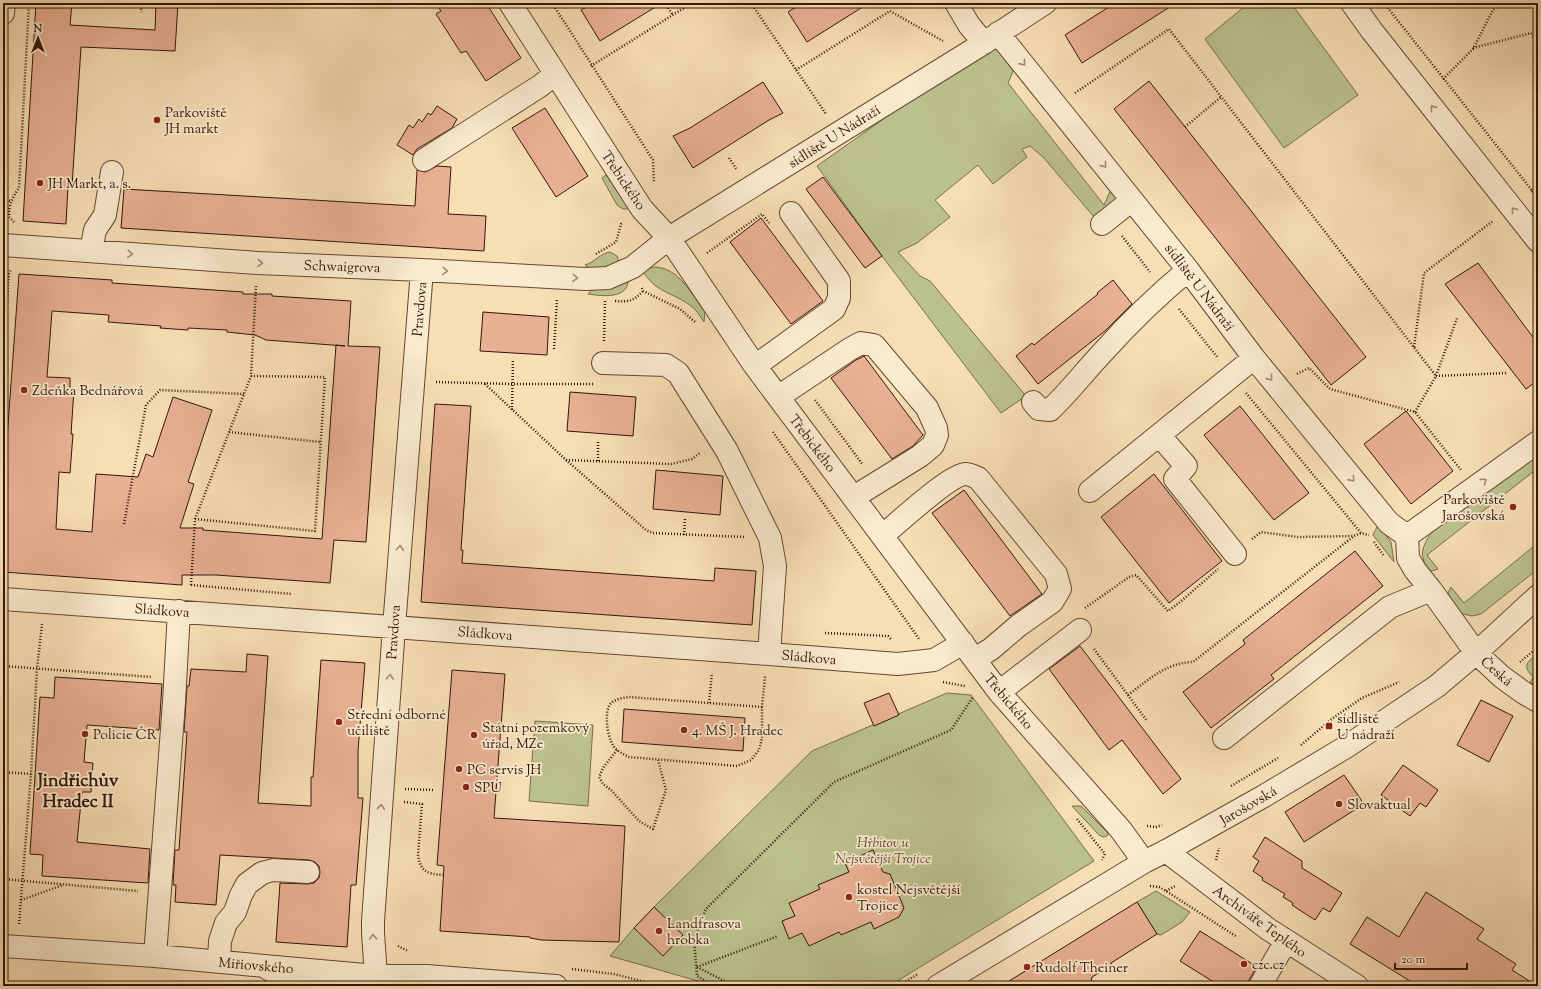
<svg xmlns="http://www.w3.org/2000/svg" width="1541" height="989" font-family="'Sorts Mill Goudy',serif">
	<style>
		.green { fill: #bbc18e; stroke: #786c4a }
		.building { fill: #e9b094; stroke: #341606; fill-rule: evenodd }
		.lines { fill: none; stroke-linecap: round; stroke-linejoin: round }
		.minor-casing { stroke: #654832; stroke-width: 24 }
		.path { stroke: #341606; stroke-width: 2.5; stroke-dasharray: 1 2; stroke-linecap: butt }
		.minor { stroke: #faeace; stroke-width: 22 }
		.oneway { stroke: #a18b74 }
		.poi-dot { fill: #8f2418; stroke: #faeace; stroke-width: 1.5 }
		.labels { text-anchor: middle; stroke-width: 3.5; stroke-linejoin: round; paint-order: stroke }
		.poi-label { font-size: 14px; fill: #341606; stroke: #faeace; text-anchor: start }
		.street-label { font-size: 14px; fill: #341606; stroke: #faeace }
		.park-label { font-size: 14px; font-style: italic; fill: #5c492f; stroke: #faeace }
		.district-label { font-size: 18px; font-weight: bold; fill: #341606; stroke: #faeace }
	</style>
	<rect width="100%" height="100%" fill="#f7deb4"/>
	<filter id="stains"><feTurbulence type="fractalNoise" baseFrequency=".005" numOctaves="4"/><feColorMatrix values="0 0 0 0 .2 0 0 0 0 .09 0 0 0 0 .02 0 0 0 .5 -.17"/></filter>
	<radialGradient id="worn" r=".72"><stop offset=".6" stop-color="#630" stop-opacity="0"/><stop offset="1" stop-color="#630" stop-opacity=".3"/></radialGradient>
	<path class="green" d="M1249 3H1291L1358 95 1284 148 1205 39Z
		M997 48 1017 62 1008 83 1104 205 1113 185 1118 198 1095 218 1043 157 1030 146 1022 149 1027 157 993 184 978 165 935 200 950 217 917 243 898 252 920 276 930 281 1026 396 1001 413 882 256 817 166 981 50Z
		M606 175 629 209H623L617 205 602 178Z
		M610 252 617 256 620 265 593 270 585 265C595 262 601 253 610 252Z
		M654 267C679 267 692 295 705 312L704 322C700 316 696 309 690 305 671 292 655 292 642 270Z
		M628 278C630 300 601 296 588 294L594 288Z
		M1538 449V468L1427 555 1438 569 1432 571 1428 570C1419 555 1422 547 1431 533Z
		M1378 525 1391 542 1394 562 1373 535Z
		M1538 543V569L1481 614 1472 616 1459 613 1448 593 1451 587 1464 603Z
		M1538 653V687L1530 683 1533 677C1521 665 1528 662 1538 653Z
		M947 693 971 695 1094 861 889 986H710L705 983 610 956 634 928 654 907 812 751Z
		M535 721 593 725 588 806 529 801Z
		M1072 806H1081L1108 833 1107 836 1103 837 1099 835Z
		M1156 891 1190 912 1182 922 1161 935 1157 934 1137 902Z"/>
	<path class="building" d="M36 3H72L70 25 155 30 156 3H178L175 51 81 47 72 186H68L66 224 23 221Z
		M435 3H486L521 58 486 81 466 51 461 53 436 14 441 11Z
		M594 3H662L600 41 581 10Z
		M802 3H869L807 42 788 12Z
		M1115 3H1176L1082 63 1065 35Z
		M1149 81 1366 357 1331 385 1114 109Z
		M763 82 783 113 769 120 693 168 673 136 690 128Z
		M437 106 457 119 452 128 417 149 413 155 397 145 409 125 413 128 419 119 422 122 428 113 431 115Z
		M545 108 588 176 556 197 512 128Z
		M437 166 451 167 448 214 486 216 484 251 121 228 124 189 415 206 417 170 425 172Z
		M823 177 882 256 865 268 806 189Z
		M761 218 823 301 791 324 730 242Z
		M1478 263 1538 344V380L1526 389 1445 284Z
		M19 274 112 280V283L243 292V294H272V296L351 301 348 346 380 347 366 542 334 540 330 583 216 575H182V585L3 572V494ZM52 311 109 315 108 322 161 326 160 328 188 330V328L227 330V332L255 335 266 340 345 346 336 345 322 539 203 530V528H180L194 484 188 482 212 410 173 397 153 457 146 454 138 477 96 474 92 532 56 529 59 472 70 473 73 434H71L74 389H70V378L47 377Z
		M1113 280 1132 304 1105 331 1038 384 1016 356 1032 343 1034 345 1098 294 1097 293Z
		M483 312 549 317 547 355 480 351Z
		M864 356 923 435 913 446 892 459 831 378 856 360Z
		M570 392 636 397 633 436 567 431Z
		M435 404 471 406 461 550H463L462 563 714 581 715 568 756 571 752 625 421 602Z
		M1240 406 1309 493 1274 520 1204 435Z
		M1406 411 1453 471 1411 504 1364 444Z
		M656 470 723 476 720 515 653 509Z
		M1154 474 1222 561 1169 603 1101 517Z
		M964 490 1042 594 1010 616 932 513Z
		M1355 551 1383 586 1271 675 1274 679 1211 728 1183 692 1245 644 1243 640Z
		M1080 646 1181 779 1163 794 1122 740 1109 750 1049 669Z
		M247 654 268 656 258 803 311 806V777H313L321 660 365 663 358 751V798H363L356 885H351L347 947 276 942 280 883 307 884 314 883 319 878 320 872 319 866 315 862 309 860 220 855 216 905 175 902 176 885H173L175 850H179L187 732H184L187 686H189L191 669 246 672Z
		M452 670 505 674 494 818 625 826 619 942 542 940 530 938V937L440 931 444 866 437 865Z
		M55 677 162 684 159 730 87 725 84 762 93 763 91 792H82L77 842 150 849 148 883 42 876 43 855 30 854 40 697 54 698Z
		M889 693 899 715 874 726 864 703Z
		M1481 700 1513 716 1489 762 1457 745Z
		M624 709 745 718 743 751 622 742Z
		M1403 765 1438 790 1426 807 1420 803 1410 816 1381 795Z
		M1344 775 1364 804 1304 842 1285 812Z
		M1265 837 1302 861V868L1342 893 1330 912 1323 908 1315 920 1292 905 1293 903 1283 897 1285 894 1262 880 1263 878 1253 871 1259 861 1253 857Z
		M873 850 883 872 890 874 904 908 899 917 874 929 871 922 841 935 839 932 809 946 802 933 789 939 782 921 795 916 789 903 820 889 818 885 849 872 845 863Z
		M1426 892 1484 929 1477 939 1516 964 1512 970 1537 986H1418L1350 944 1367 917 1399 937Z
		M1137 902 1157 934 1111 963 1112 965 1092 977 1091 983 1085 986H1001Z
		M654 907 683 935 663 956 634 928Z
		M1200 931 1257 967 1249 980 1248 986H1220L1180 961Z"/>
	<g class="lines">
		<defs>
			<path id="minor" d="M510 3 642 209 669 238 755 366 999 692 1121 830 1144 862
				M956 3 969 25 984 43
				M1352 3 1372 31 1538 241
				M3 13 4 3
				M998 33 1188 270 1254 358 1389 523 1407 536
				M424 160 540 86 555 74
				M1102 224 1132 200
				M3 245 258 263 422 270 585 279 608 278 633 267 669 238 984 43 1045 3
				M91 251 95 230 105 215 112 172
				M603 363 666 365 678 373 727 451 770 538 775 566 769 654
				M755 366 834 309 839 298V281L791 213
				M778 397 850 349 861 343 874 345 927 408 936 428 937 435 933 445 920 456 854 497
				M1033 402 1039 409 1050 410C1070 391 1085 371 1104 351 1130 322 1158 295 1188 270
				M1159 435 1186 466 1175 479 1235 554
				M1090 491 1254 358
				M882 536C897 524 950 474 966 474 970 474 975 477 978 478L1056 574 1060 589 1052 602 1018 626 991 649 975 659
				M1407 536 1408 558 1415 570 1431 590 1476 653 1502 677 1524 693 1538 701
				M1407 536 1538 442
				M3 599 769 654 898 664 934 660 963 643
				M999 692 1080 630
				M1224 738 1390 607 1431 590
				M1166 851 1268 929 1357 986
				M3 946 155 956 376 976H426L556 986
				M155 956 174 702 179 611
				M219 961 220 941 226 923 235 912 241 895 247 884 262 873 273 870 308 872
				M263 966 278 974 289 986
				M376 976 373 933V921L394 627 422 270
				M938 986 1144 862 1166 851 1264 796 1346 747 1437 686 1476 653 1538 596
				M1260 986 1286 941"/>
		</defs>
		<use href="#minor" class="minor-casing"/>
		<path class="path" d="M139 3 142 12
			M552 3 653 160 654 183
			M751 3 826 114
			M1384 3 1538 198
			M668 8 673 15
			M1473 48 1531 33 1538 43
			M591 66 692 3
			M796 70 890 11 943 41
			M1443 79 1473 49 1493 10 1502 3
			M1075 93 1169 29 1436 376
			M1185 127 1221 97
			M729 158 737 170
			M1531 191 1538 186
			M3 200 11 201
			M14 222 9 217C9 205 12 198 19 188L29 3
			M1122 236 1150 272
			M707 253 762 214 769 223
			M596 254 616 242 621 224 623 223
			M3 284 8 285
			M642 288 643 291 680 309 695 322
			M615 301C629 302 634 301 643 291
			M1179 309 1218 358
			M604 341 605 300
			M1414 347 1424 273 1493 221
			M554 349 557 300
			M1297 374 1309 368 1330 389 1415 412 1461 470
			M1436 376 1506 373
			M3 382 8 285 9 274 11 269
			M436 382 512 384H593
			M485 384 566 460 646 530 653 533 744 537
			M1246 393 1361 533 1369 535
			M815 400 863 465
			M512 410 513 359
			M1415 412 1436 376 1457 318
			M229 432 320 442
			M773 432 919 639
			M566 460 671 464 692 459 700 453
			M598 461V441
			M195 519 315 531 325 377 251 376
			M124 524 146 405 160 390 244 394
			M684 535 685 517
			M1252 539 1261 532 1298 537 1354 536
			M1374 542 1384 556
			M191 585 292 594
			M191 585 195 519 251 376 256 286
			M1085 608 1129 577 1136 575 1168 611 1179 603 1218 569
			M825 633 888 636 892 640
			M1094 649 1147 721
			M1520 662 1538 647
			M3 666 152 677
			M943 682 965 686
			M1128 695C1150 679 1165 663 1193 662L1354 536 1361 533
			M709 703 712 673
			M762 707 629 697C622 698 613 699 609 706 604 717 608 743 617 750 621 753 625 755 629 757L737 766 751 760 759 750 762 738V707L765 676
			M410 714 438 716
			M1301 745 1333 718 1362 698 1399 682
			M617 750 603 768 599 777 603 784 611 790 639 821 653 829 666 790 658 760
			M3 772 31 774
			M1231 786 1278 758
			M405 789 435 790
			M404 802 422 804 418 855C420 871 427 874 443 875
			M1077 819 1105 854 1102 860
			M1147 826 1156 827 1162 825
			M1216 860 1219 848
			M3 879 138 891
			M1150 886 1159 887 1166 891 1237 937
			M1166 891 1175 886
			M21 900 63 885
			M19 924 31 774 37 669 42 624
			M398 946 408 951
			M697 967 778 936
			M697 967 734 986
			M572 969 614 974 661 986
			M714 986 697 976 694 939 706 909 834 782 951 730 973 697
			M801 986 808 983
			M898 986 918 974"/>
		<use href="#minor" class="minor"/>
	</g>
	<defs><path id="oneway-chevron" d="M-2-3.5L2.5 0L-2 3.5" fill="none" stroke-width="1.6" stroke-linecap="round" stroke-linejoin="round"/></defs>
	<g class="oneway">
		<use href="#oneway-chevron" transform="translate(1023 63) rotate(51)"/>
		<use href="#oneway-chevron" transform="translate(1433 108) rotate(-129)"/>
		<use href="#oneway-chevron" transform="translate(1104 165) rotate(51)"/>
		<use href="#oneway-chevron" transform="translate(1514 210) rotate(-128)"/>
		<use href="#oneway-chevron" transform="translate(130 254) rotate(4)"/>
		<use href="#oneway-chevron" transform="translate(260 263) rotate(3)"/>
		<use href="#oneway-chevron" transform="translate(445 271) rotate(3)"/>
		<use href="#oneway-chevron" transform="translate(575 278) rotate(4)"/>
		<use href="#oneway-chevron" transform="translate(1270 378) rotate(51)"/>
		<use href="#oneway-chevron" transform="translate(1352 479) rotate(51)"/>
		<use href="#oneway-chevron" transform="translate(1484 481) rotate(-36)"/>
		<use href="#oneway-chevron" transform="translate(400 548) rotate(-85)"/>
		<use href="#oneway-chevron" transform="translate(390 677) rotate(-86)"/>
		<use href="#oneway-chevron" transform="translate(381 807) rotate(-86)"/>
		<use href="#oneway-chevron" transform="translate(373 937) rotate(-92)"/>
	</g>
	<g class="poi-dot">
		<circle cx="157" cy="120" r="4"/>
		<circle cx="40" cy="183" r="4"/>
		<circle cx="24" cy="390" r="4"/>
		<circle cx="1513" cy="507" r="4"/>
		<circle cx="339" cy="722" r="4"/>
		<rect x="1325" y="722" width="8" height="8" rx="2"/>
		<circle cx="684" cy="730" r="4"/>
		<circle cx="85" cy="734" r="4"/>
		<circle cx="474" cy="735" r="4"/>
		<circle cx="459" cy="769" r="4"/>
		<circle cx="466" cy="787" r="4"/>
		<circle cx="1339" cy="804" r="4"/>
		<circle cx="849" cy="897" r="4"/>
		<circle cx="659" cy="931" r="4"/>
		<circle cx="1244" cy="964" r="4"/>
		<circle cx="1027" cy="967" r="4"/>
	</g>
	<g class="labels">
		<g class="poi-label">
			<text x="165" y="117">Parkoviště<tspan x="165" dy="16">JH markt</tspan></text>
			<text x="48" y="188">JH Markt, a. s.</text>
			<text x="32" y="395">Zdeňka Bednářová</text>
			<text x="1505" y="504" text-anchor="end">Parkoviště<tspan x="1505" dy="16">Jarošovská</tspan></text>
			<text x="347" y="719">Střední odborné<tspan x="347" dy="16">učiliště</tspan></text>
			<text x="1337" y="723">sídliště<tspan x="1337" dy="16">U nádraží</tspan></text>
			<text x="482" y="732">Státní pozemkový<tspan x="482" dy="16">úřad, MZe</tspan></text>
			<text x="692" y="735">4. MŠ J. Hradec</text>
			<text x="93" y="739">Policie ČR</text>
			<text x="467" y="774">PC servis JH</text>
			<text x="474" y="792">SPÚ</text>
			<text x="1347" y="809">Slovaktual</text>
			<text x="857" y="894">kostel Nejsvětější<tspan x="857" dy="16">Trojice</tspan></text>
			<text x="667" y="928">Landfrasova<tspan x="667" dy="16">hrobka</tspan></text>
			<text x="1252" y="969">czc.cz</text>
			<text x="1035" y="972">Rudolf Theiner</text>
		</g>
		<g class="street-label">
			<text transform="translate(834 136) rotate(-32)" y="5">sídliště U Nádraží</text>
			<text transform="translate(624 180) rotate(56)" y="5">Třebického</text>
			<text transform="translate(342 266) rotate(2)" y="5">Schwaigrova</text>
			<text transform="translate(1200 287) rotate(53)" y="5">sídliště U Nádraží</text>
			<text transform="translate(419 309) rotate(-85)" y="5">Pravdova</text>
			<text transform="translate(813 443) rotate(53)" y="5">Třebického</text>
			<text transform="translate(162 610) rotate(4)" y="5">Sládkova</text>
			<text transform="translate(393 632) rotate(-86)" y="5">Pravdova</text>
			<text transform="translate(485 633) rotate(4)" y="5">Sládkova</text>
			<text transform="translate(809 657) rotate(5)" y="5">Sládkova</text>
			<text transform="translate(1497 671) rotate(41)" y="5">Česká</text>
			<text transform="translate(1009 701) rotate(50)" y="5">Třebického</text>
			<text transform="translate(1248 805) rotate(-30)" y="5">Jarošovská</text>
			<text transform="translate(1260 921) rotate(36)" y="5">Archiváře Teplého</text>
			<text transform="translate(256 965) rotate(5)" y="5">Miřiovského</text>
		</g>
		<g class="park-label">
			<text x="883" y="847">Hřbitov u<tspan x="883" dy="16">Nejsvětější Trojice</tspan></text>
		</g>
		<g class="district-label">
			<text x="78" y="786">Jindřichův<tspan x="78" dy="21">Hradec II</tspan></text>
		</g>
	</g>
	<rect width="1541" height="989" fill="none" stroke="#f7deb4" stroke-width="16"/>
	<rect x="4" y="4" width="1533" height="981" fill="none" stroke="#341606" stroke-width="2"/>
	<rect x="8" y="8" width="1525" height="973" fill="none" stroke="#341606"/>
	<g transform="translate(38 38)" stroke="#faeace" stroke-width="3" paint-order="stroke">
	<path d="M0-3L7 15L0 10L-7 15Z" fill="#341606"/>
	<text y="-6" font-size="11" font-weight="bold" text-anchor="middle" fill="#341606">N</text>
	</g>
	<path d="M1395 963v6h72v-6" fill="none" stroke="#341606" stroke-width="2"/>
	<text x="1401" y="963" font-size="12" fill="#341606" stroke="#faeace" stroke-width="3" paint-order="stroke">20 m</text>
	<rect width="100%" height="100%" filter="url(#stains)"/>
	<rect width="100%" height="100%" fill="url(#worn)"/>
</svg>
